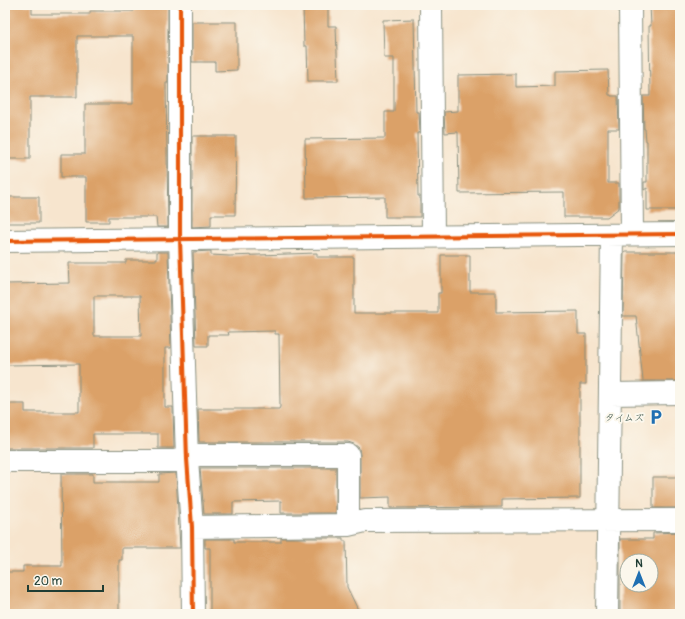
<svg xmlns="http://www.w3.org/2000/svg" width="685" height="619" font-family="Pangolin,'Klee One',sans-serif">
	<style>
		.building { fill: #dba167; fill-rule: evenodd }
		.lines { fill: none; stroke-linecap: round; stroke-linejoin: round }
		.minor-casing { stroke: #8b9181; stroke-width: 24 }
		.minor { stroke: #fff; stroke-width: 22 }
		.cycleway-casing { stroke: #fbf7ec; stroke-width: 6 }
		.cycleway { stroke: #e8590c; stroke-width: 4 }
		.labels { text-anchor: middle; stroke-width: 4; stroke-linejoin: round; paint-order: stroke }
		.poi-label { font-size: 10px; fill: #1f3d34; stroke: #fbf7ec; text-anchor: end }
	</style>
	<rect width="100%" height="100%" fill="#fbf7ec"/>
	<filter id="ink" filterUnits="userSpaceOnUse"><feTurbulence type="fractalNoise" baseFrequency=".025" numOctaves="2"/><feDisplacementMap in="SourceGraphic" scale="8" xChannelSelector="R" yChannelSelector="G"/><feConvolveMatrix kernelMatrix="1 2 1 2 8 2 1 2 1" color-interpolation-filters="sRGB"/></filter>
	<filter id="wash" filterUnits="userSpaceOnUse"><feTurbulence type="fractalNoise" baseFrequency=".012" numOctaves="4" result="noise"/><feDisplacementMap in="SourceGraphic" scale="16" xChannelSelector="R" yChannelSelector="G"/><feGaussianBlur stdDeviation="0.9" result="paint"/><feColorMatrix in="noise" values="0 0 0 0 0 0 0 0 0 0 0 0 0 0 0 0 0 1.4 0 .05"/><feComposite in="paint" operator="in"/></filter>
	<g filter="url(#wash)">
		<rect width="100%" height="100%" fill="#f7e5ce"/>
		<g id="blocks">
			<path class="building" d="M5 5H32V14H90V11H134V5H168V83H166L168 227H157L156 217H109V222H86V177H61V154H85V104H133V36H77V97H30V159H5Z
				M303 5H328V26H336L338 81H308L307 46H304Z
				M650 5H680V210H647V188L644 190V182H647V141H646L645 129H644L643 96H650L649 26H651Z
				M414 19 416 112H419L420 133H417L418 196H420V217H385V197L306 198 305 139 385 138V112H394V58H384L383 20Z
				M192 22H237V70L215 71V62H192Z
				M608 70 609 95H611V96H618L619 129H608V183H619V208L607 217H564V192L459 193 458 132 445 133 444 112 458 111V75L516 74V87L555 86V71Z
				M192 136H236L235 215H211V226L192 227Z
				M5 197H39V223H5Z
				M211 251V255L229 256 317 253V257H354V313H438V293H441V255H470V292H496V312L578 311V334H586V384H580V498L502 499V507L390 508V497L360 498V455L359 448 354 444 348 442H199L198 409H279L280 407 279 334H275V331L228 332 229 335H208V346H196L193 252Z
				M157 252H168L171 348H165V407H173L174 448H158V434H93V448H5V404H25V412H79V364L5 365V284L70 283 69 263H126V260H157ZM94 296H140L141 336H94Z
				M624 252H680V381H643L636 316H623Z
				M200 468H336V513H281V501L233 502V514H204Z
				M176 473 180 548H122V560H119V614H5V572H23V566H62L61 474H93V482H159V474Z
				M653 477H680V508H653Z
				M680 532V614H620V539H653V533ZM627 561H651V585H627Z
				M281 538H343V541H346L347 587 360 614H210V548H205V539H234V542H281Z"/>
		</g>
	</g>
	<g filter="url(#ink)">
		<use href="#blocks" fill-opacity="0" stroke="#8b9181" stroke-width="1"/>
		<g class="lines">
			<defs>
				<path id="minor" d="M180 5V239L187 459 192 527 193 614
					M431 5 433 236
					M630 5 632 234
					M5 241 680 234
					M610 394 680 393
					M5 461H175L198 455H348V525
					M192 527 348 525 365 521 680 520
					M607 614 612 235"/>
			</defs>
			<use href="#minor" class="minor-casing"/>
			<use href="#minor" class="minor"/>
			<defs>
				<path id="cycleway" d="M180 5V239L187 459 192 527 193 614
					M5 241 680 234"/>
			</defs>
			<use href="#cycleway" class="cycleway-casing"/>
			<use href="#cycleway" class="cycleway"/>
		</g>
	</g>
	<defs>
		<symbol id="parking-bare" viewBox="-9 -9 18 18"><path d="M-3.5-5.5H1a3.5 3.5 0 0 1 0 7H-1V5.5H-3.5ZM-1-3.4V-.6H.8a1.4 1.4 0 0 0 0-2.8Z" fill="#1f6fb2" stroke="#fbf7ec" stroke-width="2.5" paint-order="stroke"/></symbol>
	</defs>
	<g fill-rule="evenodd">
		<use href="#parking-bare" x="645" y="406" width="22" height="22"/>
	</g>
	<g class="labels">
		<g class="poi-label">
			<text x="644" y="421">タイムズ</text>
		</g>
	</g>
	<rect width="685" height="619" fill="none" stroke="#fbf7ec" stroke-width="20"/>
	<g transform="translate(639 573)"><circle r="19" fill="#fbf7ec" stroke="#a3ada2"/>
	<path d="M0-3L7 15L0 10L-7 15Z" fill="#1f6fb2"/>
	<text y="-6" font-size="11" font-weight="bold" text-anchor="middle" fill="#1f3d34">N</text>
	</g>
	<path d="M28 585v6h75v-6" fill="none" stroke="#1f3d34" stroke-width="2"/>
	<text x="34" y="585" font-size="12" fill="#1f3d34" stroke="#fbf7ec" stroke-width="3" paint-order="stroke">20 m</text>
</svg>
